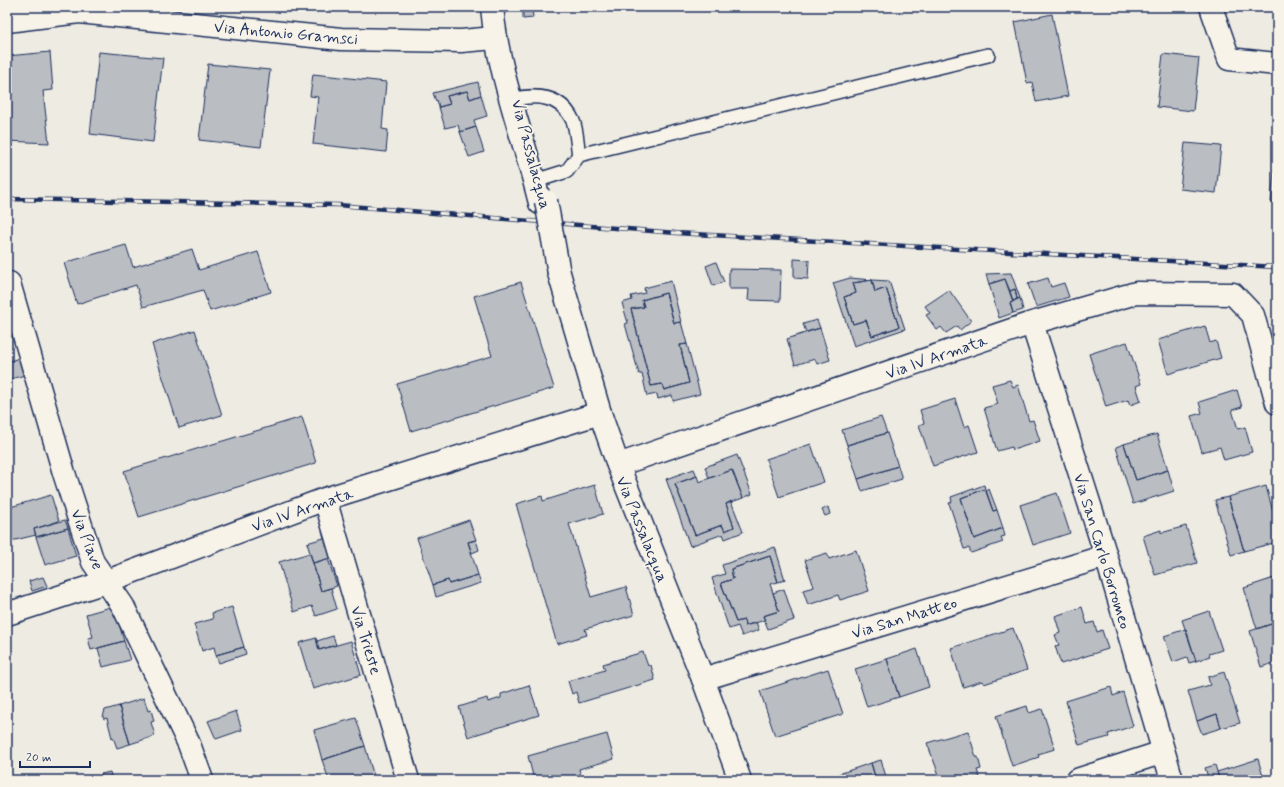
<svg xmlns="http://www.w3.org/2000/svg" width="1284" height="787" font-family="Mynerve,sans-serif">
	<style>
		.building { fill: #babdc2; stroke: #1b2f5e }
		.lines { fill: none; stroke-linecap: round; stroke-linejoin: round }
		.service-casing { stroke: #1b2f5e; stroke-width: 16 }
		.minor-casing { stroke: #1b2f5e; stroke-width: 25 }
		.tertiary-casing { stroke: #1b2f5e; stroke-width: 25 }
		.service { stroke: #f7f3e8; stroke-width: 13 }
		.minor { stroke: #f7f3e8; stroke-width: 22 }
		.tertiary { stroke: #f7f3e8; stroke-width: 22 }
		.rail-casing { stroke: #1b2f5e; stroke-width: 4.5 }
		.rail { stroke: #f7f3e8; stroke-width: 3; stroke-dasharray: 9; stroke-linecap: butt }
		.tertiary-bridge-casing { stroke: #1b2f5e; stroke-width: 25; stroke-linecap: butt }
		.tertiary-bridge { stroke: #f7f3e8; stroke-width: 22 }
		.labels { text-anchor: middle; stroke-width: 4; stroke-linejoin: round; paint-order: stroke }
		.street-label { font-size: 16px; fill: #1b2f5e; stroke: #f7f3e8 }
	</style>
	<rect width="100%" height="100%" fill="#eeebe2"/>
	<filter id="ink" filterUnits="userSpaceOnUse"><feTurbulence type="fractalNoise" baseFrequency=".025" numOctaves="2"/><feDisplacementMap in="SourceGraphic" scale="8" xChannelSelector="R" yChannelSelector="G"/><feConvolveMatrix kernelMatrix="1 2 1 2 8 2 1 2 1" color-interpolation-filters="sRGB"/></filter>
	<g filter="url(#ink)">
		<path class="building" d="M523 7H532L533 18 523 19Z
			M1052 14 1068 96 1036 102 1032 82 1027 83 1015 22Z
			M50 52 53 90 43 91 49 143 7 141V56Z
			M99 52 163 58 153 142 90 134Z
			M1163 54 1199 58 1193 111 1157 107Z
			M208 64 270 70 261 147 199 140Z
			M313 74 386 82 382 129 388 130 386 152 313 144 318 97 310 96Z
			M478 82 481 95 470 99 467 91 447 96 450 104 439 107 437 100 436 101 433 93Z
			M467 91 470 99 481 95 487 116 474 120 476 127 460 132 458 125 445 128 439 107 450 104 447 96Z
			M476 127 484 152 469 157 460 132Z
			M1185 143 1221 146 1216 193 1180 189Z
			M1275 160H1277V203L1271 202Z
			M126 245 133 267 192 249 199 270 258 252 271 292 210 311 203 290 143 307 136 285 77 304 64 263Z
			M794 259 809 260 808 279 794 278Z
			M716 262 724 282 713 286 706 266Z
			M729 269 781 270 780 301 748 300 749 289H729Z
			M1011 273 1020 298 1017 299 1015 289 1010 291 1005 279 989 284 986 274Z
			M850 278 872 280 853 283 856 293 844 297 853 324 866 320 872 336 899 327 886 288 875 292 872 280 889 281 905 329 854 346 833 283Z
			M1048 278 1051 287 1064 283 1069 297 1036 307 1028 284Z
			M1005 279 1013 302 1010 303 1013 313 999 318 989 284Z
			M872 280 875 292 886 288 899 327 872 336 866 320 853 324 844 297 856 293 853 283Z
			M671 281 681 322 674 323 666 293 642 300 644 307 631 309 651 386 662 384 664 390 689 383 680 345 687 344 700 394 673 401 672 395 658 399 657 394 647 396 642 374H639L625 324 628 323 622 303 632 300 631 296 645 293 644 288Z
			M521 282 554 388 411 431 397 384 492 356 474 296Z
			M1015 289 1017 299 1013 301 1010 291Z
			M949 290 971 321 960 330 957 326 946 333 941 327 937 330 926 315 930 313 925 306Z
			M666 293 674 323 681 322 687 344 680 345 689 383 664 390 662 384 651 386 631 309 644 307 642 300Z
			M1020 298 1023 310 1013 313 1010 303Z
			M817 320 820 328 806 332 803 324Z
			M1205 326 1210 343 1216 341 1221 358 1168 374 1158 340Z
			M820 328 830 360 817 364 815 359 795 365 787 339Z
			M195 330 222 415 179 428 152 344Z
			M1127 342 1141 384 1136 386 1141 401 1130 405 1128 400 1106 407 1089 354Z
			M19 358 25 375 7 380V362Z
			M1010 380 1013 387 1018 385 1029 421 1033 420 1040 441 1013 450 1012 447 997 451 984 408 998 404 992 385Z
			M1237 390 1242 407 1232 410 1238 429 1245 427 1252 452 1224 460 1220 447 1202 452 1191 416 1202 413 1199 402Z
			M955 399 964 427 969 425 978 452 933 466 919 425 924 423 920 410Z
			M302 417 316 463 139 517 124 471Z
			M881 417 887 433 847 445 842 430Z
			M887 433 898 466 858 479 847 445Z
			M1157 434 1168 470 1136 480 1124 444Z
			M811 444 824 482 779 497 766 459Z
			M1124 444 1136 480 1168 470 1174 491 1133 504 1116 447Z
			M737 455 752 494 743 498 732 470 709 478 705 467Z
			M898 466 902 479 862 491 858 479Z
			M694 469 697 476 675 484 695 535 722 525 725 531 734 527 726 504 731 501 743 532 725 539 723 534 690 546 666 479Z
			M732 470 743 498 726 504 734 527 725 531 722 525 695 535 675 484 697 476 699 482Z
			M595 485 603 514 569 524 591 597 626 587 634 615 585 629 587 635 557 644 516 504 542 496 543 501Z
			M984 485 985 489 961 498 974 539 1003 528 1005 536 1001 537 1003 542 971 553 969 548 964 549 949 503 952 502 951 497Z
			M1266 486 1277 527V542L1244 551 1228 497Z
			M985 489 993 511 997 510 1003 528 974 539 961 498Z
			M989 489 997 510 993 511 986 490Z
			M1057 493 1070 533 1033 545 1020 505Z
			M51 495 59 521 34 529 36 535 7 542V508Z
			M1228 497 1244 551 1231 555 1215 500Z
			M828 507 830 514 825 516 822 510Z
			M65 520 68 528 36 537 34 529Z
			M469 520 476 540 468 542 478 575 449 584 448 580 433 585 417 538Z
			M1186 526 1197 563 1155 575 1143 536 1161 530V533Z
			M68 528 76 556 45 565 36 537Z
			M327 537 333 557 313 563 307 543Z
			M476 540 479 550 472 553 468 542Z
			M775 547 785 580 778 582 770 556 731 569 733 579 721 583 736 622 744 620 745 626 756 622 759 630 742 636 738 626 729 629 712 578 725 574 722 565Z
			M856 550 869 591 840 600 838 595 808 605 803 590 814 587 805 560 827 553 829 559Z
			M310 553 321 591 331 588 337 609 316 616 312 606 294 612 279 562Z
			M770 556 778 582 770 584 779 611 763 616 765 620 745 626 744 620 736 622 721 583 733 579 731 569Z
			M328 559 337 586 321 591 313 563Z
			M478 575 481 583 436 597 433 585 448 580 449 584Z
			M43 577 47 586 32 591 29 581Z
			M1277 577V622L1257 629 1244 588Z
			M784 589 794 620 768 629 763 616 779 611 773 593Z
			M114 606 124 641 91 650 88 638 93 637 86 614Z
			M232 607 244 647 216 655 214 647 202 651 194 624 213 619 212 613Z
			M1082 607 1087 624 1094 622 1097 632 1102 630 1108 649 1061 664 1055 646 1059 645 1055 635 1060 633 1055 616Z
			M1209 611 1222 650 1209 654 1210 656 1196 661 1182 620Z
			M1277 622V662L1261 667 1250 631Z
			M1013 628 1027 670 984 684 982 681 963 687 951 648Z
			M1186 629 1196 661 1189 663 1187 657 1173 662 1164 636Z
			M333 636 336 645 319 650 317 641Z
			M316 638 319 650 351 641 361 675 313 689 299 643Z
			M124 641 130 660 103 667 98 648Z
			M244 647 246 654 219 663 216 655Z
			M917 649 929 687 899 697 887 659Z
			M643 652 648 666 651 665 655 680 579 703 576 692 572 694 568 681 605 670 603 664Z
			M887 659 899 697 867 707 855 669Z
			M828 669 843 714 775 736 760 691Z
			M1224 672 1240 723 1221 728 1217 714 1197 721 1188 691 1210 685 1208 677Z
			M529 685 539 715 468 737 459 707 487 698 488 702 501 698V694Z
			M1111 687 1113 696 1123 692 1133 726 1108 734 1109 737 1079 745 1066 701Z
			M1277 688V709L1272 690Z
			M144 698 148 711 151 710 154 721 151 722 155 736 130 744 119 706Z
			M119 706 130 744 117 748 113 737 112 738 107 718 104 719 103 717 105 710Z
			M1027 706 1029 713 1042 709 1055 749 1038 754 1039 757 1012 766 996 716Z
			M236 711 242 730 216 739 208 721Z
			M1217 714 1221 728 1202 734 1197 721Z
			M356 718 365 746 322 760 314 730Z
			M968 731 976 757H978L981 769 977 770 980 778 941 780 927 743Z
			M607 734 614 759 579 769 582 780H534L528 756Z
			M365 746 375 780H329L322 760Z
			M1258 759 1264 780H1212L1219 778 1217 772Z
			M881 760 887 780H876L871 763Z
			M871 763 876 780H824V779Z
			M1215 765 1219 778 1209 780 1205 768Z
			M110 772 112 780H103L101 774Z"/>
		<g class="lines">
			<defs>
				<path id="service" d="M510 100C535 94 561 94 573 121 577 131 577 145 579 155L567 171 535 181
					M579 155 988 55"/>
				<path id="minor" d="M1211 7 1229 59 1277 64
					M7 21 79 12 341 39 461 41 495 38
					M9 283 64 473 93 562 123 606 189 744 202 780
					M1032 323 1106 556 1172 780
					M618 465 1032 323 1136 293 1233 294 1253 315 1277 403
					M325 499 408 780
					M7 614 105 582 325 499 600 413
					M703 679 1106 556
					M1077 780 1163 752"/>
				<path id="tertiary" d="M492 7C498 75 524 137 540 203
					M559 273 600 413 618 465 703 679 740 780"/>
			</defs>
			<use href="#service" class="service-casing"/>
			<use href="#minor" class="minor-casing"/>
			<use href="#tertiary" class="tertiary-casing"/>
			<use href="#service" class="service"/>
			<use href="#minor" class="minor"/>
			<use href="#tertiary" class="tertiary"/>
			<defs>
				<path id="rail" d="M7 199 338 205 676 233 1277 267"/>
			</defs>
			<use href="#rail" class="rail-casing"/>
			<use href="#rail" class="rail"/>
			<defs>
				<path id="tertiary-bridge" d="M546 201 559 273"/>
			</defs>
			<use href="#tertiary-bridge" class="tertiary-bridge-casing"/>
			<use href="#tertiary-bridge" class="tertiary-bridge"/>
		</g>
	</g>
	<g class="labels">
		<g class="street-label">
			<text transform="translate(286 32) rotate(5)" y="6">Via Antonio Gramsci</text>
			<text transform="translate(532 154) rotate(75)" y="6">Via Passalacqua</text>
			<text transform="translate(936 356) rotate(-19)" y="6">Via IV Armata</text>
			<text transform="translate(302 509) rotate(-19)" y="6">Via IV Armata</text>
			<text transform="translate(643 529) rotate(68)" y="6">Via Passalacqua</text>
			<text transform="translate(88 539) rotate(69)" y="6">Via Piave</text>
			<text transform="translate(1103 551) rotate(73)" y="6">Via San Carlo Borromeo</text>
			<text transform="translate(904 617) rotate(-17)" y="6">Via San Matteo</text>
			<text transform="translate(367 640) rotate(73)" y="6">Via Trieste</text>
		</g>
	</g>
	<rect width="1284" height="787" fill="none" stroke="#f7f3e8" stroke-width="24"/>
	<rect x="12" y="12" width="1260" height="763" fill="none" stroke="#1b2f5e" stroke-width="1.5" filter="url(#ink)"/>
	<path d="M20 761v6h70v-6" fill="none" stroke="#1b2f5e" stroke-width="2"/>
	<text x="26" y="761" font-size="12" fill="#1b2f5e" stroke="#f7f3e8" stroke-width="3" paint-order="stroke">20 m</text>
</svg>
